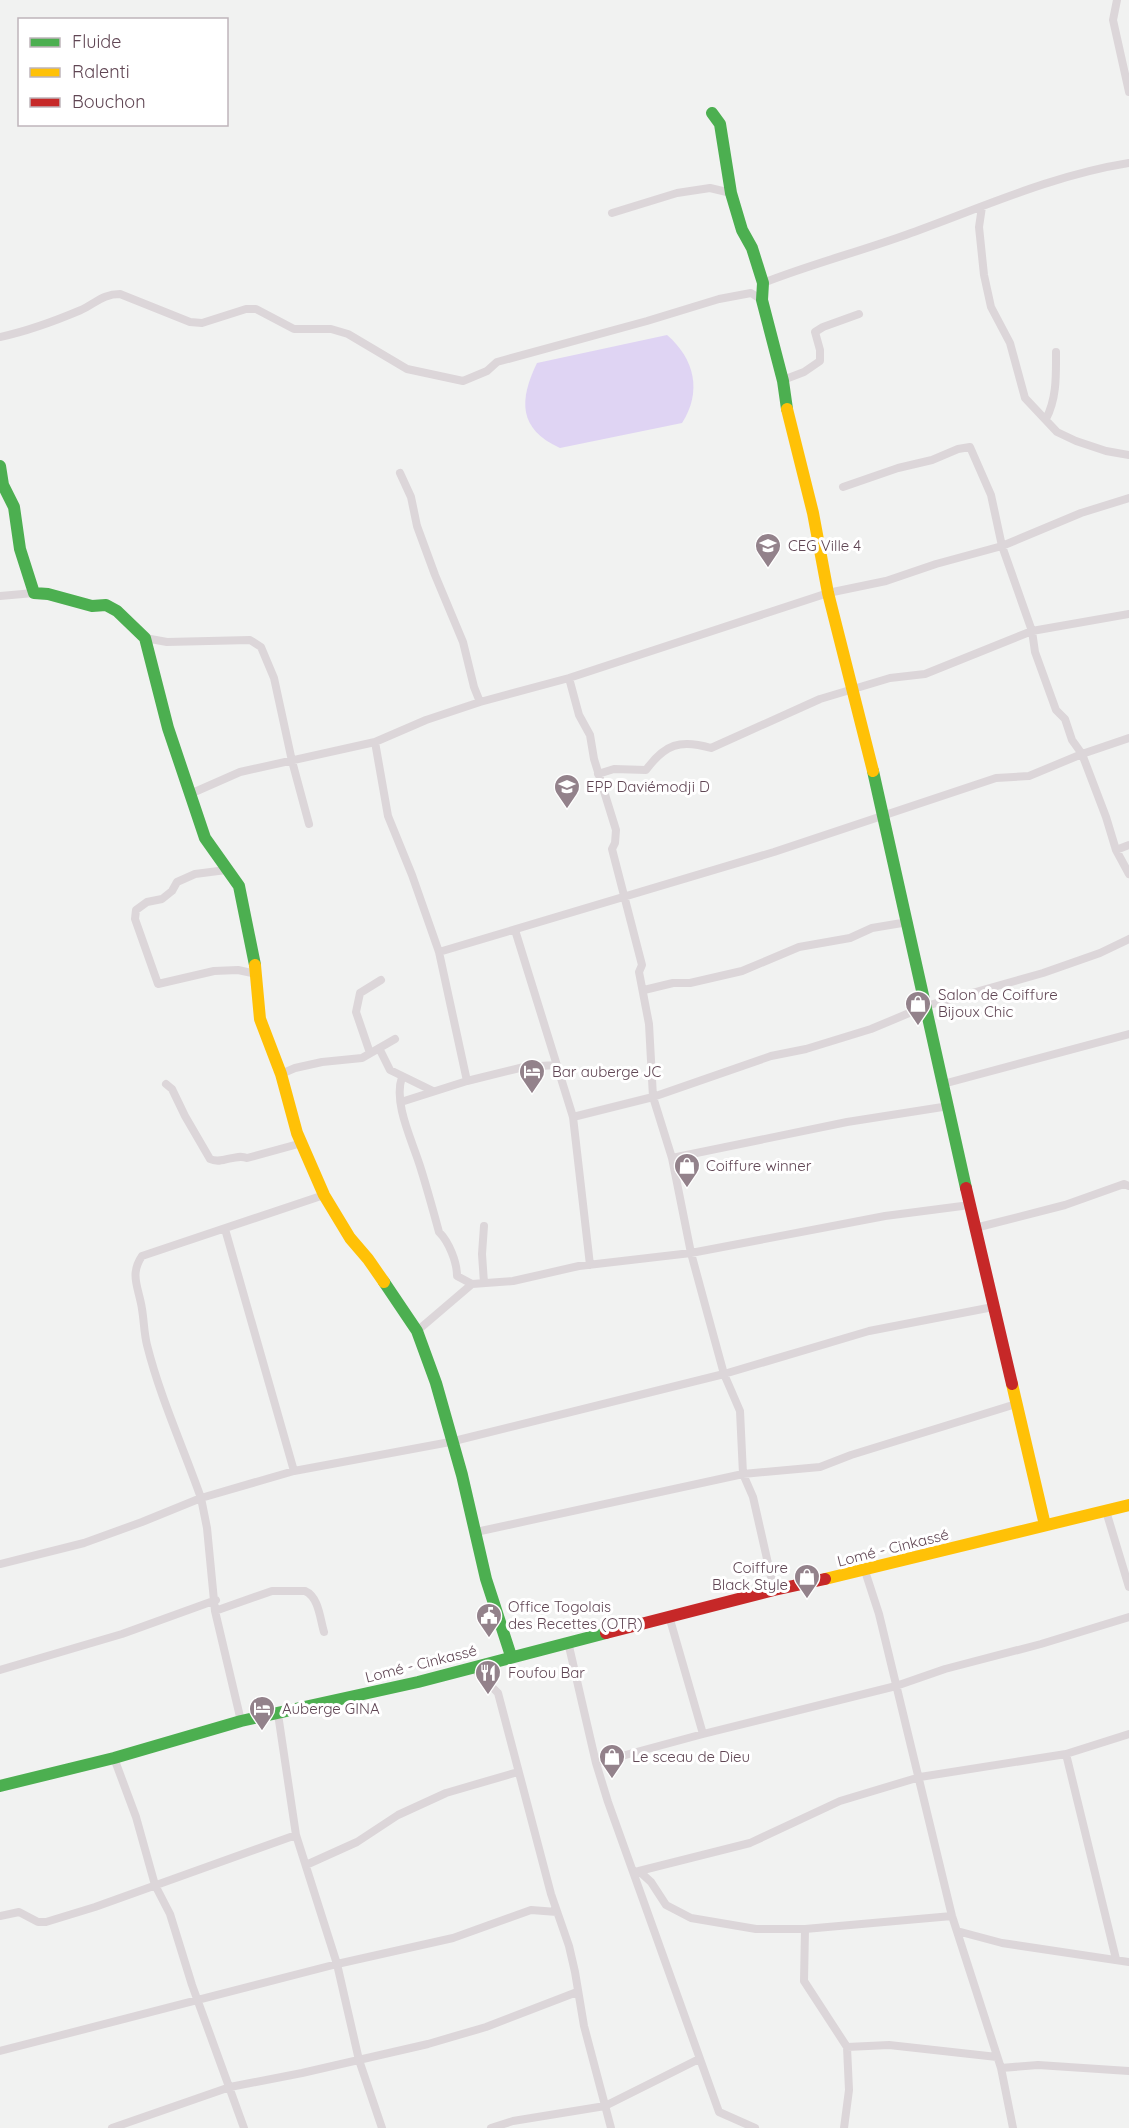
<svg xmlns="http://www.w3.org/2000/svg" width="1129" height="2128" font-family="Quicksand,sans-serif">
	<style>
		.green { fill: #dfd4f3 }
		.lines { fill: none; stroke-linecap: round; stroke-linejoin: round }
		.street { stroke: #dcd6d9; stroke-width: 8 }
		.fast { stroke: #4caf50; stroke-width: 12 }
		.slow { stroke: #ffc107; stroke-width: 12 }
		.jam { stroke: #c62828; stroke-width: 12 }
		.labels { text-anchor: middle; stroke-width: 6; stroke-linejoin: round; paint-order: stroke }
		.poi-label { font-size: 15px; fill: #604654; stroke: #fff; text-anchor: start }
		.street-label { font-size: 15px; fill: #604654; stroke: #fff }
	</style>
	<rect width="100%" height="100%" fill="#f1f2f1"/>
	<path class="green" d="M667 335C695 359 702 392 682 423L560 448C518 429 519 400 537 363Z"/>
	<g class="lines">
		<path class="street" d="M1117 0 1113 20 1129 92
			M982 207 979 227 984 275 991 307 1010 343 1025 398 1057 432 1076 441 1106 451 1129 455
			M612 213 677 193 710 188 731 193
			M763 283C811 264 862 251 911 233 983 207 1053 175 1129 163
			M0 337C28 331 55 321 81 310 96 303 103 294 120 294L190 322 202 323 246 309H256L294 329H331L348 334 407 369 463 381 487 371 497 362 647 321 719 299 751 293 762 300
			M783 380 804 372 820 361V350L815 332 823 327 859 314
			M1046 419C1057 398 1056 375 1056 352
			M400 473 411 497 417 526 435 575 463 642 474 687 480 702
			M843 487 898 468 932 460 958 449 970 447 991 495 1002 546 1032 631 1035 652 1056 710 1065 719 1072 740 1082 754 1106 817 1116 850 1129 874
			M0 596 34 593
			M145 638 167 642 250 640 261 647 274 678 292 761 309 824
			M569 678 579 715 590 735 594 759 616 830 615 843 612 849 642 965 639 972 649 1024 653 1097 672 1158 691 1253 707 1312 724 1374 740 1411 743 1474 753 1497 774 1590
			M375 742 388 816 412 875 439 952 467 1081
			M598 774 614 769 646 770C665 744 680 739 711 748L820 699 890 678 925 674 1032 631 1129 614
			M190 794 240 772 375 742 426 720 480 702 569 678 828 593 886 581 936 564 1002 546 1081 513 1129 498
			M1116 850 1129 845
			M226 870 195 874 177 882 172 891 162 899 147 902 136 910 135 919 158 984 214 971 238 970 257 974
			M515 930 573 1117 590 1265
			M439 952 774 852 996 778 1029 776 1082 754 1129 738
			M644 990 673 983H690L742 971 799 947 850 938 872 928 908 922
			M379 1048 390 1070 433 1091
			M370 1053 356 1012 360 993 381 980
			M281 1074 295 1068 322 1062 362 1058 395 1039
			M402 1077C393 1103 412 1140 420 1166 427 1188 433 1210 439 1232 449 1242 457 1262 457 1276L472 1284
			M166 1084 172 1089 185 1116 210 1159C222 1165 235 1153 247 1158L302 1143
			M943 1084 1129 1034
			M401 1102 467 1081 524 1067 556 1065
			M573 1117 653 1097 771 1056 806 1049 871 1029 926 1006 1043 973 1100 953 1129 939
			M672 1158 847 1122 949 1106
			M975 1228 1065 1205 1124 1184 1129 1186
			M225 1229 294 1471
			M484 1283 482 1254 484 1226
			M417 1331 472 1284 513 1281 579 1266 691 1253 885 1216 970 1205
			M1106 1511 1129 1587
			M476 1532 743 1474 820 1467 851 1455 1016 1404
			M0 1564 84 1543 142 1522 201 1498C183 1447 160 1397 147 1345 144 1333 144 1321 142 1309 139 1288 129 1275 142 1256L324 1195
			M865 1571 879 1614 952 1916 1001 2068 1013 2128
			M215 1611 272 1591H305C319 1597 320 1619 324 1632
			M669 1616 703 1734
			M568 1642 596 1763 608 1802 719 2112 755 2128
			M472 1667 498 1693 551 1894 569 1946 575 1972 584 2026 611 2128
			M0 1670 122 1634 216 1600
			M278 1714 296 1835 337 1964 359 2060 382 2128
			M241 1721 215 1611 207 1528 201 1498 294 1471 450 1442 724 1374 869 1331 993 1307
			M1066 1754 1116 1959
			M114 1758 136 1817 155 1885 170 1914 192 1985 244 2128
			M596 1763 703 1734 896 1686 945 1669 1041 1644 1129 1617
			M306 1865 357 1842 398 1815 446 1793 518 1772
			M639 1871 750 1843 840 1801 920 1777 1066 1754 1129 1734
			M635 1872 639 1871 651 1882 666 1905 691 1918 756 1929H805L952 1916
			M0 1916 19 1912 38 1922H46L95 1907 296 1835
			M805 1929 804 1981 847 2047 849 2090 844 2128
			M957 1931 1002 1943 1129 1962
			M847 2047 889 2045 997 2057
			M0 2051 337 1964 453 1938 531 1910 557 1912
			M1001 2068 1038 2065 1129 2071
			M112 2128 230 2087 302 2073 428 2044 486 2027 577 1992
			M491 2128 513 2121 605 2106 699 2059"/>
		<path class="fast" d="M712 113 720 124 731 193 742 230 752 248 763 283 762 300 783 381 787 409
			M0 466 3 485 14 507 20 549 34 593 48 594 92 606 106 605 117 611 145 638 168 728 205 838 239 886 255 965
			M873 771 966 1188
			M384 1282 417 1331 436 1383 462 1475 486 1579 511 1656
			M0 1786 114 1758 241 1721 418 1682 606 1633"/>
		<path class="slow" d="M787 409 813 513 828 593 873 771
			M255 965 260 1019 281 1074 297 1133 324 1195 350 1238 368 1259 384 1282
			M1012 1384 1045 1525
			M825 1579 1129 1505"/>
		<path class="jam" d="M966 1188 1012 1384
			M606 1633 774 1590 825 1579"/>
	</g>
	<defs>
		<symbol id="school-pin" viewBox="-11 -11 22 30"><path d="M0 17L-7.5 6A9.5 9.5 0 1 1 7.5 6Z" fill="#93828b" stroke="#fff"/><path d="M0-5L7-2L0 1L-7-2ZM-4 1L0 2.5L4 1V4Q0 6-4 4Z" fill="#fff"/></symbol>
		<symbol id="shop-pin" viewBox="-11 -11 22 30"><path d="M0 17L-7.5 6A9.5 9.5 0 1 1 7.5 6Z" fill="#93828b" stroke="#fff"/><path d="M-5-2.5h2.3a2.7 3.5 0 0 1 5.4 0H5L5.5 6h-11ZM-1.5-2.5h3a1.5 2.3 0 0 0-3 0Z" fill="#fff"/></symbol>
		<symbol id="hotel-pin" viewBox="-11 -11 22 30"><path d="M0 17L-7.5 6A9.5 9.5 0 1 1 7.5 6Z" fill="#93828b" stroke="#fff"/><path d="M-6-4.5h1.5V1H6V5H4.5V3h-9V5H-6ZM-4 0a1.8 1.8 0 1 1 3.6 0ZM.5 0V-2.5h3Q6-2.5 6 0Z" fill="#fff"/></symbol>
		<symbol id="civic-pin" viewBox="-11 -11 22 30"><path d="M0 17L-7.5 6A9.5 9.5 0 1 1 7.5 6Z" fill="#93828b" stroke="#fff"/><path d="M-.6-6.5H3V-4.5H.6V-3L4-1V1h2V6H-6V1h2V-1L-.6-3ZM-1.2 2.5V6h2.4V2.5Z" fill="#fff"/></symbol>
		<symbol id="restaurant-pin" viewBox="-11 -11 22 30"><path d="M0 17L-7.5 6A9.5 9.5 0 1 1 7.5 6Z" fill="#93828b" stroke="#fff"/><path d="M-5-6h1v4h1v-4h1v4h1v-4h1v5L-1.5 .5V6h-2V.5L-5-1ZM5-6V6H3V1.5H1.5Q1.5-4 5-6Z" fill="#fff"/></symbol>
	</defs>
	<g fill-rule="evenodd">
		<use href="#school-pin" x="753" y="531" width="30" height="40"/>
		<use href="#school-pin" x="552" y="772" width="30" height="40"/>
		<use href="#shop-pin" x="903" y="989" width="30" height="40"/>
		<use href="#hotel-pin" x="517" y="1057" width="30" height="40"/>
		<use href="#shop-pin" x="672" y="1151" width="30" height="40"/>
		<use href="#shop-pin" x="792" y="1562" width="30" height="40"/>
		<use href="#civic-pin" x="474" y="1601" width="30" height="40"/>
		<use href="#restaurant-pin" x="473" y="1658" width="30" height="40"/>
		<use href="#hotel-pin" x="247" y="1694" width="30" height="40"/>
		<use href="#shop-pin" x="597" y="1742" width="30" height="40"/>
	</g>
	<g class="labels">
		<g class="poi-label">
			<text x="788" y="551">CEG Ville 4</text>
			<text x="586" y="792">EPP Daviémodji D</text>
			<text x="938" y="1000">Salon de Coiffure<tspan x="938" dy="17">Bijoux Chic</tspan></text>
			<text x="552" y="1077">Bar auberge JC</text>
			<text x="706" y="1171">Coiffure winner</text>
			<text x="788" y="1573" text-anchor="end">Coiffure<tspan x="788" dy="17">Black Style</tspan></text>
			<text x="508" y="1612">Office Togolais<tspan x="508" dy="17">des Recettes (OTR)</tspan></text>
			<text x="508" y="1678">Foufou Bar</text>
			<text x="282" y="1714">Auberge GINA</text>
			<text x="632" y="1762">Le sceau de Dieu</text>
		</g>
		<g class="street-label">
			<text transform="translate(893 1548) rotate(-14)" y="5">Lomé - Cinkassé</text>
			<text transform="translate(421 1664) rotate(-14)" y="5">Lomé - Cinkassé</text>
		</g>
	</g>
	<rect x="18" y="18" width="210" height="108" fill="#ffffff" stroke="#bfb5bb" stroke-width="1.5"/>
	<rect x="30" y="38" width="30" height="9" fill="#4caf50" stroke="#bfb5bb" stroke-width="1.5"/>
	<text x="72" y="48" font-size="18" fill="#604654">Fluide</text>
	<rect x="30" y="68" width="30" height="9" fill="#ffc107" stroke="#bfb5bb" stroke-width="1.5"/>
	<text x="72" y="78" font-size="18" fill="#604654">Ralenti</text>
	<rect x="30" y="98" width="30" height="9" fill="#c62828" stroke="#bfb5bb" stroke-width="1.5"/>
	<text x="72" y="108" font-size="18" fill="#604654">Bouchon</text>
</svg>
